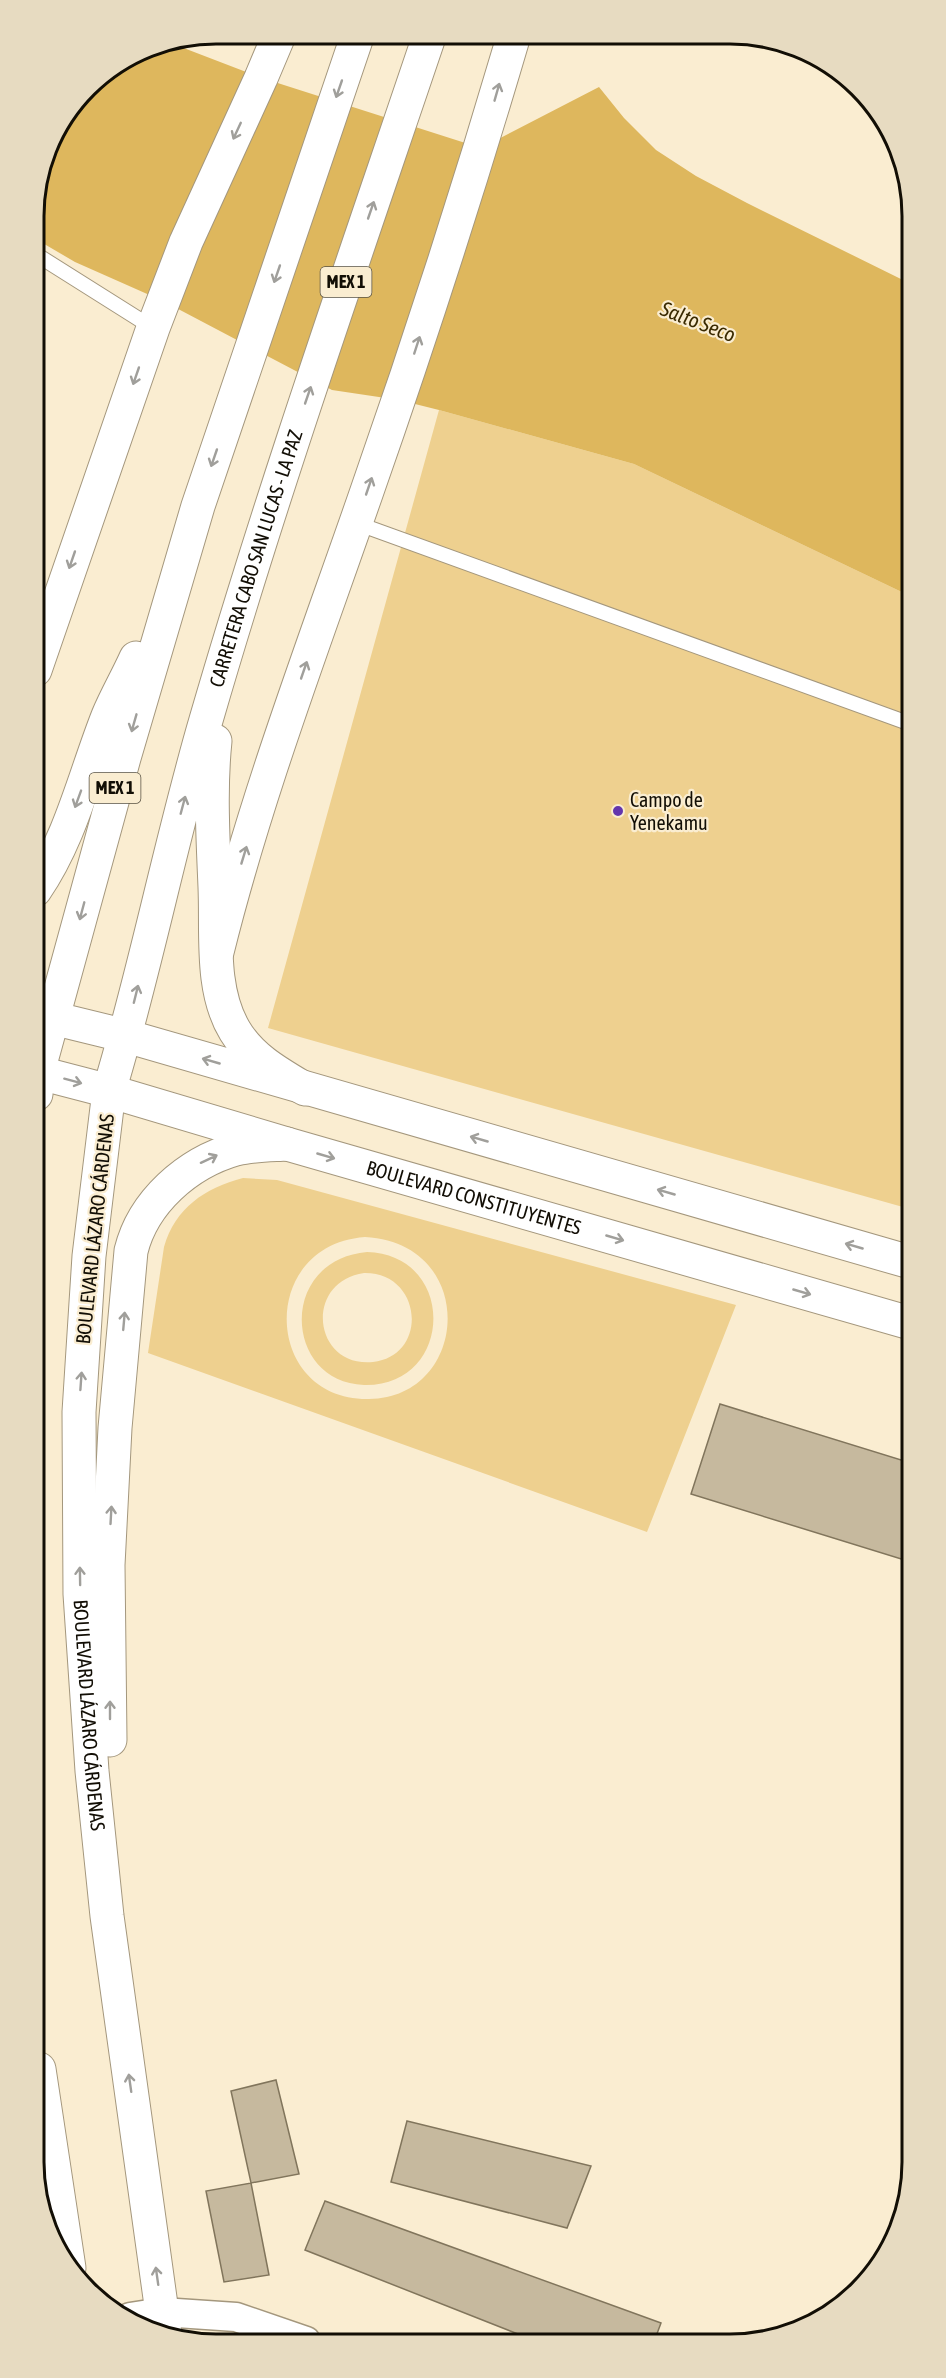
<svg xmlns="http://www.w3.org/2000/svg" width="946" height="2378" font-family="'Asap Condensed',sans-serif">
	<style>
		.green { fill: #eed08f; fill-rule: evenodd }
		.water { fill: #deb75d }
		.building { fill: #c6b99e; stroke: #81755c; stroke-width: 1.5 }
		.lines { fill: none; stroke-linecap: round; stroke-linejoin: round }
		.service-casing { stroke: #a4977d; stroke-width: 16 }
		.minor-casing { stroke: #a4977d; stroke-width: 31 }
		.tertiary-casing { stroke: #a4977d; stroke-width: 35 }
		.secondary-casing { stroke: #a4977d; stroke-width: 35 }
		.trunk-casing { stroke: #a4977d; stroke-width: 35 }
		.service { stroke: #fff; stroke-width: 14 }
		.minor { stroke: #fff; stroke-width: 28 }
		.tertiary { stroke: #fff; stroke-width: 33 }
		.secondary { stroke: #fff; stroke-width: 33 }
		.trunk { stroke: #fff; stroke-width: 33 }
		.oneway { stroke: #a09f9b }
		.poi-dot { fill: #6336ad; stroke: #faedd1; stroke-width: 2 }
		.labels { text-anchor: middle; stroke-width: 4.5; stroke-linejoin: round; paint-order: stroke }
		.shield { fill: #faedd1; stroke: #585142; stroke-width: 1.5 }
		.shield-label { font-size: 18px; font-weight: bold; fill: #120e05 }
		.street-label { font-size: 20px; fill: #120e05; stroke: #faedd1 }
		.poi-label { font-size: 20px; fill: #120e05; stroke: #faedd1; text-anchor: start }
		.water-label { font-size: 21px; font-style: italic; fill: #3a2a01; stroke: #faedd1 }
		.rim { fill: none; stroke: #120e05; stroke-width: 3 }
	</style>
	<rect width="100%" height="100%" fill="#faedd1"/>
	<path class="green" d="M439 410 634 464 908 595 910 1209 268 1028Z
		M243 1178 277 1180 736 1305 647 1532 148 1353 164 1247C175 1208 205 1188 243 1178ZM365 1237C479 1243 470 1398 369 1399 263 1401 257 1245 365 1237Z
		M367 1252C458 1255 454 1387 364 1385 284 1383 277 1260 367 1252ZM364 1273C423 1272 429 1356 373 1362 313 1368 303 1282 364 1273Z"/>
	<path class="water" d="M168 42 262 78 481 148 599 87 624 118 656 150 696 176 747 203 907 282 908 595 634 464 439 410 399 400 332 390 163 301 75 262 34 238 33 203 52 135 95 78 146 47Z"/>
	<path class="building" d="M720 1404 911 1463V1562L691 1494Z
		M276 2080 299 2174 251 2183 231 2091Z
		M407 2121 591 2166 567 2228 391 2182Z
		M251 2183 269 2275 224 2282 206 2191Z
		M325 2201 661 2323 655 2339 533 2340 305 2250Z"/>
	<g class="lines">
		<defs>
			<path id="service" d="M34 253 153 328
				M356 523 908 723"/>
			<path id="minor" d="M130 2317 162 2312 236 2317 306 2341"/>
			<g id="tertiary">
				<path d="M126 1036 910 1262"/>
				<path id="s1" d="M109 1091 287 1144 910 1323"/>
			</g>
			<g id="secondary">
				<path id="s2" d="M109 1091 89 1256 79 1412 80 1594 92 1771 107 1916 165 2334"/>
				<path d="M36 1094 38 1072"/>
				<path d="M110 1740 108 1565 115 1428 131 1251C143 1202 187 1163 236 1149 252 1145 271 1145 287 1144"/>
				<path d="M39 2069 69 2268"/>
			</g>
			<g id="trunk">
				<path d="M35 670 153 328 186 242 261 78 280 33"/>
				<path d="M215 741C210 789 213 839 215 887 217 934 210 990 235 1031 251 1058 278 1073 305 1089"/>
				<path d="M35 890C71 838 85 774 108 716 116 697 127 678 136 658"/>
				<path d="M217 952C256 795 314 644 367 491 420 340 469 188 514 35"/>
				<path d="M36 1014 126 1036"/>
				<path id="s3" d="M36 1072 109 1091C146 969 170 843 206 720 273 489 353 262 430 34"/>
				<path d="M38 1072 124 758 198 506 358 34"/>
			</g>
		</defs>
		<use href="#service" class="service-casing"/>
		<use href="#minor" class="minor-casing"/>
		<use href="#tertiary" class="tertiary-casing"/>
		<use href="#secondary" class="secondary-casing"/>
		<use href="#trunk" class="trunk-casing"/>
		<use href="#service" class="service"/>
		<use href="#minor" class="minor"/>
		<use href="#tertiary" class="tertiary"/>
		<use href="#secondary" class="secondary"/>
		<use href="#trunk" class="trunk"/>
	</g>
	<defs><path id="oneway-shaft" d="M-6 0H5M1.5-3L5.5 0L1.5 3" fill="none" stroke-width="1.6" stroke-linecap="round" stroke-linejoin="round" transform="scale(1.5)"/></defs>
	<g class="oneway">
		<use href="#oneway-shaft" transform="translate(339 89) rotate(109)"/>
		<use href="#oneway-shaft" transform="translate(497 92) rotate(-74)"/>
		<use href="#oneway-shaft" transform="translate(237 131) rotate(115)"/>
		<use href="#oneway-shaft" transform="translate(371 210) rotate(-71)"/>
		<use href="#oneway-shaft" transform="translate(277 274) rotate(109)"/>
		<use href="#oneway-shaft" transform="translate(417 345) rotate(-72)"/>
		<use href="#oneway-shaft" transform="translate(136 376) rotate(109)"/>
		<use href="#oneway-shaft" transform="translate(308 395) rotate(-71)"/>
		<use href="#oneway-shaft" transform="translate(214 458) rotate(109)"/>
		<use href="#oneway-shaft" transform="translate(369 486) rotate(-71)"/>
		<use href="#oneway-shaft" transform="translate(72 560) rotate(109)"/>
		<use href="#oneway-shaft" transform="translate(304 670) rotate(-71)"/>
		<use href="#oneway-shaft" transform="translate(134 723) rotate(106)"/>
		<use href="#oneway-shaft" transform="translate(78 799) rotate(110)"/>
		<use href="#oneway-shaft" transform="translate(183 805) rotate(-75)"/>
		<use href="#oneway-shaft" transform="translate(244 855) rotate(-73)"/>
		<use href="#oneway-shaft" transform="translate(82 911) rotate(105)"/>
		<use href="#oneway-shaft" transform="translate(136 994) rotate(-76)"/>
		<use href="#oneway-shaft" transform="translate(211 1061) rotate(-164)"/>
		<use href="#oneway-shaft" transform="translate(73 1081) rotate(15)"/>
		<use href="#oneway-shaft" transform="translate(479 1139) rotate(-164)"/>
		<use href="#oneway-shaft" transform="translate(326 1156) rotate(16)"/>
		<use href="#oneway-shaft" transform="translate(209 1159) rotate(-25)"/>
		<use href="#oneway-shaft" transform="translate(666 1192) rotate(-164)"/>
		<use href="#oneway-shaft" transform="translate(615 1238) rotate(16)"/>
		<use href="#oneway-shaft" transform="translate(854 1246) rotate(-164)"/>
		<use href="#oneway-shaft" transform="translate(802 1292) rotate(16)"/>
		<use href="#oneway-shaft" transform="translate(124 1321) rotate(-85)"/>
		<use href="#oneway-shaft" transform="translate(81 1381) rotate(-86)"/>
		<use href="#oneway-shaft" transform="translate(111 1515) rotate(-87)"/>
		<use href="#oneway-shaft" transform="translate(80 1576) rotate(-91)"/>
		<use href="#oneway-shaft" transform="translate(110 1710) rotate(-90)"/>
		<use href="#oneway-shaft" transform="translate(130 2083) rotate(-98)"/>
		<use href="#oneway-shaft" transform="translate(157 2276) rotate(-98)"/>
	</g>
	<circle class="poi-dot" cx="618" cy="811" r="6"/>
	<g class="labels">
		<g class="shield">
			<rect x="320.5" y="267" width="51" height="30" rx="4.5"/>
			<rect x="89.5" y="773" width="51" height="30" rx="4.5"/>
		</g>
		<g class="shield-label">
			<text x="346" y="288">MEX 1</text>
			<text x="115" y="794">MEX 1</text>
		</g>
		<g class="street-label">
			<text dy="7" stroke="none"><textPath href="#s3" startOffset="628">CARRETERA CABO SAN LUCAS - LA PAZ</textPath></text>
			<text dy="7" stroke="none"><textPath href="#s1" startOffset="380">BOULEVARD CONSTITUYENTES</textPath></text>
			<text transform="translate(95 1229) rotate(-84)" y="7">BOULEVARD LÁZARO CÁRDENAS</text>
			<text dy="7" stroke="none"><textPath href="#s2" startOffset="626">BOULEVARD LÁZARO CÁRDENAS</textPath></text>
		</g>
		<g class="poi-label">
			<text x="630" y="807">Campo de<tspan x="630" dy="23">Yenekamu</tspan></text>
		</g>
		<g class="water-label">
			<text transform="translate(698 322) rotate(21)" y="7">Salto Seco</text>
		</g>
	</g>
	<path d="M0 0H946V2378H0ZM216 44H730A172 172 0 0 1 902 216V2162A172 172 0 0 1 730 2334H216A172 172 0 0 1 44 2162V216A172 172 0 0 1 216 44Z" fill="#e7dbc1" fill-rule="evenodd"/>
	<path class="rim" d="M216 44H730A172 172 0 0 1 902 216V2162A172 172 0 0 1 730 2334H216A172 172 0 0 1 44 2162V216A172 172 0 0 1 216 44Z"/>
</svg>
